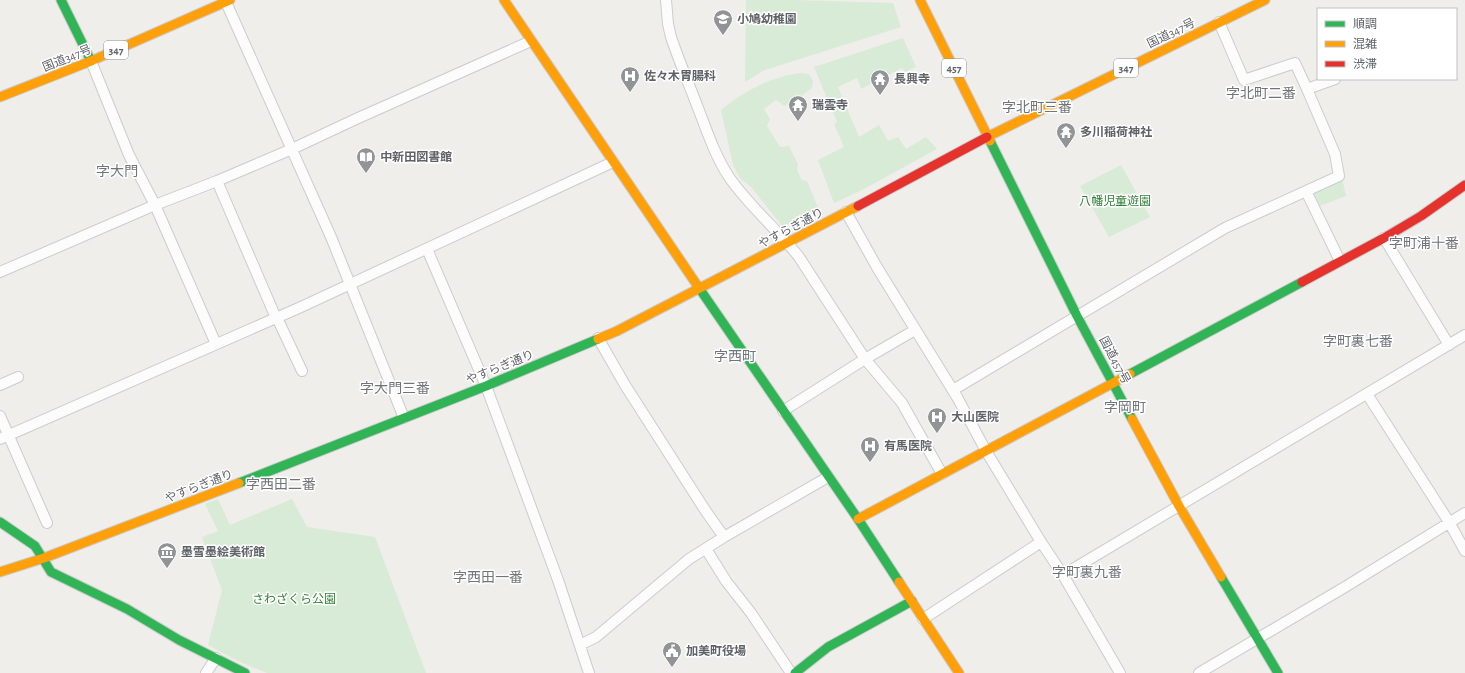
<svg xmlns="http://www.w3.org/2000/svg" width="1465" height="673" font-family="'Alegreya Sans','Noto Sans JP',sans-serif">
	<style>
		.green { fill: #d8ebd6 }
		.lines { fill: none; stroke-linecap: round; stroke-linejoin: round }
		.street-casing { stroke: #cbcccc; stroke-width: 12 }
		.fast-casing { stroke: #cacacb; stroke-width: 11 }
		.slow-casing { stroke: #cacacb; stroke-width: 11 }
		.jam-casing { stroke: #cacacb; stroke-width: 11 }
		.street { stroke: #fdfcfc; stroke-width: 10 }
		.fast { stroke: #30b455; stroke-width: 9 }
		.slow { stroke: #ff9f0a; stroke-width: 9 }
		.jam { stroke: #e5322d; stroke-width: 9 }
		.labels { text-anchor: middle; stroke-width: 3; stroke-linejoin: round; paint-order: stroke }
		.shield { fill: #fff; stroke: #8f9295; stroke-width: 1 }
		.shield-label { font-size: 11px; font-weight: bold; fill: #5f6368 }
		.poi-label { font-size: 12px; font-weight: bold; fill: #5f6368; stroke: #fff; text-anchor: start }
		.street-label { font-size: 12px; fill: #5f6368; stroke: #fff }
		.park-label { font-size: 12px; fill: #348238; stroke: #fff }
		.quarter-label { font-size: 14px; fill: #70757a; stroke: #fff }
	</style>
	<rect width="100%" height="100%" fill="#efeeea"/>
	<path class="green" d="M746 0H796L893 3 901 27 765 70 745 82Z
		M903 38 916 67 905 72 902 68 861 89 857 78 838 87 859 137 879 125 888 141 898 137 906 149 926 137 937 149 862 190 834 203 818 160 844 147 834 124 837 122 814 67Z
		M799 73 809 74 813 81 812 88 800 97 799 100 792 105 788 104 785 106 776 100 764 109 770 119 767 126 780 147 789 146 798 164 797 170 802 180 807 181 819 210 783 227 751 187 740 178 733 165 721 110C744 91 769 78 799 73Z
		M1121 165 1150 217 1109 237 1080 186Z
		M1342 178 1346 196 1317 207 1309 192Z
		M218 499 230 525 292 499 307 527 375 537 426 673H267L240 662 208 645 222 590 202 537 218 531 205 504Z"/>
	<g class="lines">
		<defs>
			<path id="street" d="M225 0 331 237 404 418
				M666 0 668 24 671 37C679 61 689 84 698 108 707 131 715 156 729 177 749 206 777 229 799 257L865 359 902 403 942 474
				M1219 22 1244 80 1295 63 1307 89
				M91 61 129 155 155 205 216 344
				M217 181 276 318 279 322 302 371
				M1306 191 1340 261
				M846 212 878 269 957 397 986 451 1041 542 1063 575 1120 673
				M1384 238 1449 345
				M427 249 486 386 558 580 589 673
				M0 272 155 205 217 181 292 149 356 119 531 41
				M598 338 625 385 705 510 724 537
				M0 385 18 377
				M953 390 1225 228 1339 176 1335 154 1307 89 1335 79
				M1367 394 1449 522 1465 551
				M783 411 865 359 915 330
				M0 416 47 523
				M0 439 301 307 613 162
				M706 549 726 581 751 613 791 673
				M1063 575 1465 335
				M923 619 1041 542
				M580 645 596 637 689 559 724 537 828 477
				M206 673 216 658
				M1199 673 1345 587 1465 513"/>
			<path id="fast" d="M61 0 91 61
				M990 141 1077 316 1132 419
				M697 285 858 519 899 582
				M1130 374 1302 282
				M239 483 486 386 598 339
				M0 522 35 546 51 572 127 609 179 640 245 673
				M1221 577 1278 673
				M795 673 828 647 912 601"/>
			<path id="slow" d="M504 0 697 285
				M920 0 990 141
				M0 97 91 61 230 0
				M987 137 1265 0
				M598 339 617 331 858 206
				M1132 419 1179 506 1221 577
				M858 519 1130 374
				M0 572 44 558 239 483
				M899 582 959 673"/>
			<path id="jam" d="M858 206 987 137
				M1302 282 1384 238 1421 216 1465 185"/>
		</defs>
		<use href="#street" class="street-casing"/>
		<use href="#fast" class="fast-casing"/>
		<use href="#slow" class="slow-casing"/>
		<use href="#jam" class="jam-casing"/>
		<use href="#street" class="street"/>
		<use href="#fast" class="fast"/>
		<use href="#slow" class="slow"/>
		<use href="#jam" class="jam"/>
	</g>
	<defs>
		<symbol id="school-pin" viewBox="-11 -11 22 30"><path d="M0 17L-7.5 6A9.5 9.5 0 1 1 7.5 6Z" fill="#919496" stroke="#fff"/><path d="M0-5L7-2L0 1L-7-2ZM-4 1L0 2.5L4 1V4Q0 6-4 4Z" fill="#fff"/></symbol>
		<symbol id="hospital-pin" viewBox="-11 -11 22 30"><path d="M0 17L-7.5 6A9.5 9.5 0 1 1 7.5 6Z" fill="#919496" stroke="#fff"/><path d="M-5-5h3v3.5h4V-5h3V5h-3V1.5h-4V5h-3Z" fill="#fff"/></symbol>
		<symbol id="temple-pin" viewBox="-11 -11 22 30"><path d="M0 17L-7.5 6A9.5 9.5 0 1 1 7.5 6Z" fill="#919496" stroke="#fff"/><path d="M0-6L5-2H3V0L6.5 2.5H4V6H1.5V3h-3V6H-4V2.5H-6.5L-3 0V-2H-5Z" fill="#fff"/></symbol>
		<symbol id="library-pin" viewBox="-11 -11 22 30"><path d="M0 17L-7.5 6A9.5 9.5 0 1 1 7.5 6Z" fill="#919496" stroke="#fff"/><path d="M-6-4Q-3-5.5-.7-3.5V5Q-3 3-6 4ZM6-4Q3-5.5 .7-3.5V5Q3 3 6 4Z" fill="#fff"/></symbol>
		<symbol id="museum-pin" viewBox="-11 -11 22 30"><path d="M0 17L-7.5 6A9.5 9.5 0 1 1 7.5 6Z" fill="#919496" stroke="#fff"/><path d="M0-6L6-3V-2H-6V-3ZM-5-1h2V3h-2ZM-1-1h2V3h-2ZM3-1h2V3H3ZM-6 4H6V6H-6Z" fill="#fff"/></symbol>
		<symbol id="civic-pin" viewBox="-11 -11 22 30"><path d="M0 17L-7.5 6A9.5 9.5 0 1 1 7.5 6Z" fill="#919496" stroke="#fff"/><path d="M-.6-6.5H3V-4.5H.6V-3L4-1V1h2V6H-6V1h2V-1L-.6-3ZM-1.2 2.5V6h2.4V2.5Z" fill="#fff"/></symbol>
	</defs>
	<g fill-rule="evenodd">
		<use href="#school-pin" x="712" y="8" width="22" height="30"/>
		<use href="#hospital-pin" x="619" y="65" width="22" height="30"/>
		<use href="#temple-pin" x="869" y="68" width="22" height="30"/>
		<use href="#temple-pin" x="787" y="94" width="22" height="30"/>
		<use href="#temple-pin" x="1055" y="121" width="22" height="30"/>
		<use href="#library-pin" x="355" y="146" width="22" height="30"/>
		<use href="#hospital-pin" x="926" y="406" width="22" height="30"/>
		<use href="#hospital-pin" x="859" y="435" width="22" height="30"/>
		<use href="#museum-pin" x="156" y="541" width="22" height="30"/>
		<use href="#civic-pin" x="661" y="640" width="22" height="30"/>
	</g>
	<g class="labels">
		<g class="shield">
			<rect x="104" y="41" width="24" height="18" rx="3"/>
			<rect x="942" y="59" width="24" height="18" rx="3"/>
			<rect x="1114" y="59" width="24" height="18" rx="3"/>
		</g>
		<g class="shield-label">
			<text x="116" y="54">347</text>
			<text x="954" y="72">457</text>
			<text x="1126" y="72">347</text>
		</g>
		<g class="poi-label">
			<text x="737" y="23">小鳩幼稚園</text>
			<text x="644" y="80">佐々木胃腸科</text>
			<text x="894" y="83">長興寺</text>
			<text x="812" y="109">瑞雲寺</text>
			<text x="1080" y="136">多川稲荷神社</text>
			<text x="380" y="161">中新田図書館</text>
			<text x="951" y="421">大山医院</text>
			<text x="884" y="450">有馬医院</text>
			<text x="181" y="556">墨雪墨絵美術館</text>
			<text x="686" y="655">加美町役場</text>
		</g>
		<g class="street-label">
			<text transform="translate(1171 33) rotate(-26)" y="4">国道347号</text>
			<text transform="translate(67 58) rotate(-22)" y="4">国道347号</text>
			<text transform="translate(791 228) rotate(-28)" y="4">やすらぎ通り</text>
			<text transform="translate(1115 360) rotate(62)" y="4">国道457号</text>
			<text transform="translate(500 367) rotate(-22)" y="4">やすらぎ通り</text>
			<text transform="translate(199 486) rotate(-21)" y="4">やすらぎ通り</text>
		</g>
		<g class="park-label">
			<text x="1115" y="205">八幡児童遊園</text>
			<text x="294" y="603">さわざくら公園</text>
		</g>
		<g class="quarter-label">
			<text x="1261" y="98">字北町二番</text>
			<text x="1037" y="112">字北町三番</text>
			<text x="117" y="176">字大門</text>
			<text x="1424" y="248">字町浦十番</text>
			<text x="1358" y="346">字町裏七番</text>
			<text x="735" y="361">字西町</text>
			<text x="395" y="393">字大門三番</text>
			<text x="1125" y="412">字岡町</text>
			<text x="281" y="489">字西田二番</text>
			<text x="1087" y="577">字町裏九番</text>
			<text x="488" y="582">字西田一番</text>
		</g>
	</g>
	<rect x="1317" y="8" width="140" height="72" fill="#ffffff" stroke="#bfc1c3"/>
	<rect x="1325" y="21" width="20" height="6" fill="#30b455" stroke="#bfc1c3"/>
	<text x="1353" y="28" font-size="12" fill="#5f6368">順調</text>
	<rect x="1325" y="41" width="20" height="6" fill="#ff9f0a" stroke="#bfc1c3"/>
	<text x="1353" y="48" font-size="12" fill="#5f6368">混雑</text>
	<rect x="1325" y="61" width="20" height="6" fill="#e5322d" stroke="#bfc1c3"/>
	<text x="1353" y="68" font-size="12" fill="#5f6368">渋滞</text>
</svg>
